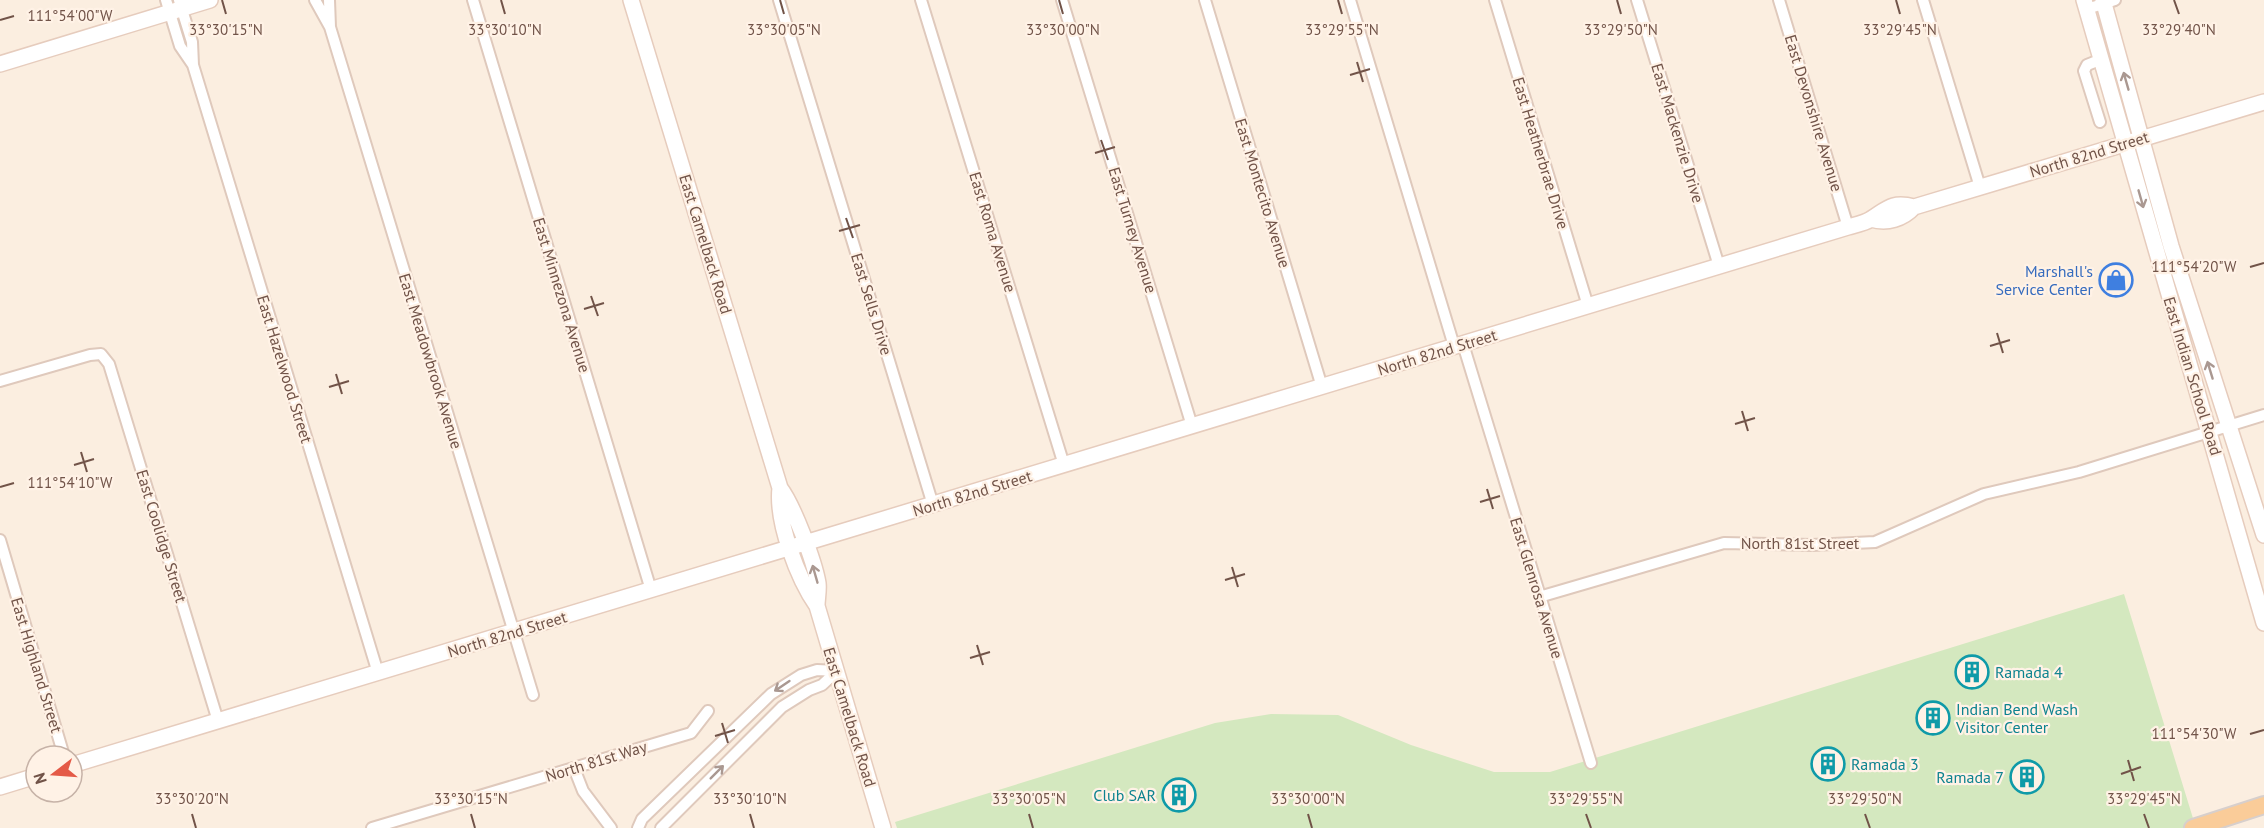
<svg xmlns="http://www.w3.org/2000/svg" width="2264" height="828" font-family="'PT Sans',sans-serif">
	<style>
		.green { fill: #d4e8bf }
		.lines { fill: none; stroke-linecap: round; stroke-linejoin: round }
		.street-casing { stroke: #dfc9bc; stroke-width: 14 }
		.secondary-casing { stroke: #e6ccbd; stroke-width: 18 }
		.primary-casing { stroke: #d7cfcc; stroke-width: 20 }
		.street { stroke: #fff; stroke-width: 10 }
		.secondary { stroke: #fff; stroke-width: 15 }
		.primary { stroke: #facc99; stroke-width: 16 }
		.oneway { stroke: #aa9891 }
		.ticks { fill: none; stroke: #715348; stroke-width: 2 }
		.labels { text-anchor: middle; stroke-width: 4.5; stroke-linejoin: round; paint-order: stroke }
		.street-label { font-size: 16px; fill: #715348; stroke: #fff2e6 }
		.shop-label { font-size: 16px; fill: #366cbe; stroke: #fff2e6; text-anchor: end }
		.culture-label { font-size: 16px; fill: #0d838f; stroke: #fff2e6; text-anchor: start }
		.ticks-label { font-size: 15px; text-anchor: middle; fill: #715348; stroke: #fff2e6; stroke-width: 4.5; stroke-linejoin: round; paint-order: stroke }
	</style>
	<rect width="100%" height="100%" fill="#fbeee0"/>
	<path class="green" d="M2124 594 2196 828H897L895 822 1215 723 1271 714 1338 715 1411 745 1494 772H1550Z"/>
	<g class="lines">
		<defs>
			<path id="street" d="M166 0 180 46 193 65
				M179 0 192 42 193 65 378 673
				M315 0 330 27 533 695
				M329 0 330 27
				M473 0 651 590
				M779 0 933 505
				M921 0 1064 465
				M1062 0 1192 426
				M1205 0 1322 387
				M1350 0 1454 346
				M1495 0 1588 306
				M1637 0 1719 266
				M1779 0 1848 227
				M1923 0 1980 187
				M2087 9 2115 0
				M2100 122 2084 71 2087 65 2102 59
				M1463 344 1591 763
				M0 381 90 355 101 354 109 364 218 721
				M0 540 64 756
				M1539 597 1724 543 1812 545 1875 542 1984 494 2079 472 2264 415
				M574 768 583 791 611 828
				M372 828 691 733 708 711
				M638 828 642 819 771 694 801 675 817 670 837 671
				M661 828 782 707 809 690 822 685 837 671"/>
			<path id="secondary" d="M631 0 780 488C793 505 814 560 818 583 819 590 817 599 817 606
				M2084 0 2264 623
				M2103 0 2171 246 2264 535
				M0 64 210 0
				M1871 219C1887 224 1903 219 1914 207L2264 102
				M780 488C776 522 798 579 817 606L883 828
				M72 765 1848 227C1855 225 1865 223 1871 219 1887 209 1892 201 1914 207
				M0 787 36 776"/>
			<path id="primary" d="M2193 828 2264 805"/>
		</defs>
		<use href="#street" class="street-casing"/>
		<use href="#secondary" class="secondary-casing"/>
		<use href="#primary" class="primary-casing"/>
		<use href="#street" class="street"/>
		<use href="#secondary" class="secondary"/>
		<use href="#primary" class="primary"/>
	</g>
	<defs><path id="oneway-shaft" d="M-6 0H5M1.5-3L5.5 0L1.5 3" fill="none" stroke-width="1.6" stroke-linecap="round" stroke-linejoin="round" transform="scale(1.5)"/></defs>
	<g class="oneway">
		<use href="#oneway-shaft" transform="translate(2126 81) rotate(-106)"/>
		<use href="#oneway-shaft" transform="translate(2141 199) rotate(74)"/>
		<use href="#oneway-shaft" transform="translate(2210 370) rotate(-107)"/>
		<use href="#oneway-shaft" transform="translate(815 574) rotate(-106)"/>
		<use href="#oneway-shaft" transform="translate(782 686) rotate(146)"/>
		<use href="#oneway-shaft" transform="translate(717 772) rotate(-45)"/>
	</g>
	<path class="ticks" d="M222 0 226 14M501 0 505 14M780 0 784 14M1059 0 1063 14M1338 0 1342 14M1617 0 1621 14M1896 0 1900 14M2174 0 2179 14M0 20 14 16M1357 62 1363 82M1350 75 1370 69M1101 140 1108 160M1095 153 1115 147M846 218 853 238M839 231 860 225M2250 267 2264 263M591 296 598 316M584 309 604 303M1997 333 2003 353M1990 346 2010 340M336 374 342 394M329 387 349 381M1742 411 1748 431M1735 424 1755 418M81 452 87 472M74 465 94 459M0 487 14 483M1487 489 1493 509M1480 502 1500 496M1232 567 1238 587M1225 580 1245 574M977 645 983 665M970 658 990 652M722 723 728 743M2250 734 2264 730M715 736 735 730M2128 760 2134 781M2121 774 2141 767M192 814 196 828M471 814 475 828M750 814 754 828M1029 814 1033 828M1308 814 1312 828M1586 814 1591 828M1865 814 1870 828M2144 814 2149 828"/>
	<defs>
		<symbol id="shop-ring" viewBox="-11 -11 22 22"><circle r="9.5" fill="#fff2e6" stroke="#3f7fe0" stroke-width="1.5"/><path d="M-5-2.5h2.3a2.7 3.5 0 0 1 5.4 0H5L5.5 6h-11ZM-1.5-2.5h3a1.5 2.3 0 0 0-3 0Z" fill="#3f7fe0"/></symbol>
		<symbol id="building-ring" viewBox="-11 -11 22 22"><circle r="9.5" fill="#fff2e6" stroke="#0f9aa8" stroke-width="1.5"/><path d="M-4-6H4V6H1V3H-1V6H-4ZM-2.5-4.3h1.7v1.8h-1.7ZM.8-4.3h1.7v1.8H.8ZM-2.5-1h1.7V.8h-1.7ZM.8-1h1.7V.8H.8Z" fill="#0f9aa8"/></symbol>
	</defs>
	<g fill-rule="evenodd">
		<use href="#shop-ring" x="2097" y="261" width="38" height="38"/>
		<use href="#building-ring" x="1953" y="653" width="38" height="38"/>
		<use href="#building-ring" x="1914" y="699" width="38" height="38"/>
		<use href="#building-ring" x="1809" y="745" width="38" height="38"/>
		<use href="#building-ring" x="2008" y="758" width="38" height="38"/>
		<use href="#building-ring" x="1160" y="776" width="38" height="38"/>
	</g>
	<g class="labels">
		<g class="street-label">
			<text transform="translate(1814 113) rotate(73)" y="6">East Devonshire Avenue</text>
			<text transform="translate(1678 133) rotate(73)" y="6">East Mackenzie Drive</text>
			<text transform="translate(1541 153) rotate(73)" y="6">East Heatherbrae Drive</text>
			<text transform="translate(2089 154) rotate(-17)" y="6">North 82nd Street</text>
			<text transform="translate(1263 193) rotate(73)" y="6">East Montecito Avenue</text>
			<text transform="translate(1133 230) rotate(73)" y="6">East Turney Avenue</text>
			<text transform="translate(993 232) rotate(73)" y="6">East Roma Avenue</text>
			<text transform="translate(706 244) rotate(73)" y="6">East Camelback Road</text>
			<text transform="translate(562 295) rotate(73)" y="6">East Minnezona Avenue</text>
			<text transform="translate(872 304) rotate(73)" y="6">East Sells Drive</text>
			<text transform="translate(1437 352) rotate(-17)" y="6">North 82nd Street</text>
			<text transform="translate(431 361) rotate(73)" y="6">East Meadowbrook Avenue</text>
			<text transform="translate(285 369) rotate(73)" y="6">East Hazelwood Street</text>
			<text transform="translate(2193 376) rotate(73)" y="6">East Indian School Road</text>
			<text transform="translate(972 493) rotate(-17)" y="6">North 82nd Street</text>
			<text transform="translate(162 536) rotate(73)" y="6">East Coolidge Street</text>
			<text x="1800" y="549">North 81st Street</text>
			<text transform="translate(1537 588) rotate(73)" y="6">East Glenrosa Avenue</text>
			<text transform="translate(507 634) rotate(-17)" y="6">North 82nd Street</text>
			<text transform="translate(37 665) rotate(73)" y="6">East Highland Street</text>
			<text transform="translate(850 717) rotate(73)" y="6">East Camelback Road</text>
			<text transform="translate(596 761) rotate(-17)" y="6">North 81st Way</text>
		</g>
		<g class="shop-label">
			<text x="2093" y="277">Marshall's<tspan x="2093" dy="18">Service Center</tspan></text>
		</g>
		<g class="culture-label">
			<text x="1995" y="678">Ramada 4</text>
			<text x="1956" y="715">Indian Bend Wash<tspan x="1956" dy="18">Visitor Center</tspan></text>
			<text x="1851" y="770">Ramada 3</text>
			<text x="2004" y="783" text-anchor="end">Ramada 7</text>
			<text x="1156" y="801" text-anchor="end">Club SAR</text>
		</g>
	</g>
	<g class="ticks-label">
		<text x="70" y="21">111°54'00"W</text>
		<text x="226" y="35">33°30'15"N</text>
		<text x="505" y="35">33°30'10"N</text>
		<text x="784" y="35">33°30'05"N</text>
		<text x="1063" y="35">33°30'00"N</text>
		<text x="1342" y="35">33°29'55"N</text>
		<text x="1621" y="35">33°29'50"N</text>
		<text x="1900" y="35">33°29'45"N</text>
		<text x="2179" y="35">33°29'40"N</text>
		<text x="2194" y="272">111°54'20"W</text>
		<text x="70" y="488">111°54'10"W</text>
		<text x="2194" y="739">111°54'30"W</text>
		<text x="192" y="804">33°30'20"N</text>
		<text x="471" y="804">33°30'15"N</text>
		<text x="750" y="804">33°30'10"N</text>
		<text x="1029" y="804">33°30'05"N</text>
		<text x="1308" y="804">33°30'00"N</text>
		<text x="1586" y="804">33°29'55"N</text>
		<text x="1865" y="804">33°29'50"N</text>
		<text x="2144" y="804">33°29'45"N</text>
	</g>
	<g transform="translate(54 774) rotate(253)"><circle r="28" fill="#fff2e6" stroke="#c6b2a7" stroke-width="1.5"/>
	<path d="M0-4.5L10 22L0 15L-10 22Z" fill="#e45a47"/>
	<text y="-9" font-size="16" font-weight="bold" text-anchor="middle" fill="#715348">N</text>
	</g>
</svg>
